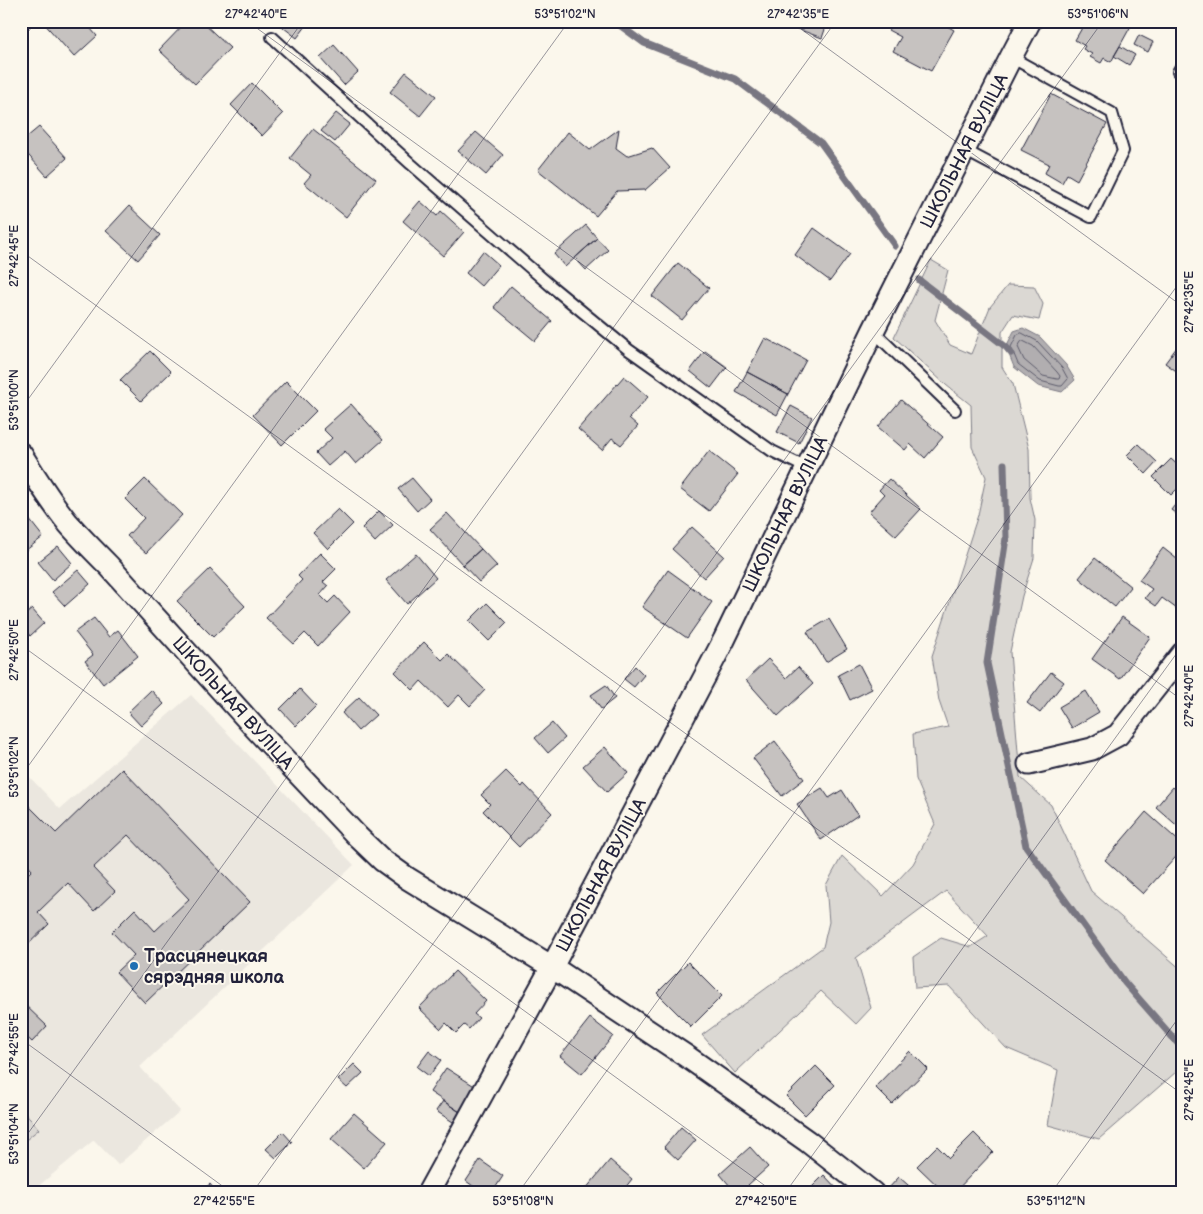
<svg xmlns="http://www.w3.org/2000/svg" width="1203" height="1214" font-family="'Balsamiq Sans',sans-serif">
	<style>
		.built { fill: #ebe7df }
		.green { fill: #dbd8d3; stroke: #7e7d87 }
		.water { fill: #b1aeb0; stroke: #787681 }
		.lines { fill: none; stroke-linecap: round; stroke-linejoin: round }
		.shore { stroke: #5b5a6a; stroke-width: 1 }
		.stream { stroke: #787681; stroke-width: 7 }
		.building { fill: #c6c2c0; stroke: #22223b }
		.service-casing { stroke: #22223b; stroke-width: 14 }
		.minor-casing { stroke: #22223b; stroke-width: 25 }
		.service { stroke: #fbf7ec; stroke-width: 10 }
		.minor { stroke: #fbf7ec; stroke-width: 21 }
		.ticks { fill: none; stroke: #22223b; stroke-width: 1; stroke-opacity: 0.45 }
		.poi-dot { fill: #1f6fb2; stroke: #fbf7ec; stroke-width: 2 }
		.labels { text-anchor: middle; stroke-width: 4; stroke-linejoin: round; paint-order: stroke }
		.street-label { font-size: 18px; fill: #22223b; stroke: #fbf7ec }
		.poi-label { font-size: 18px; font-weight: bold; fill: #22223b; stroke: #fbf7ec; text-anchor: start }
		.neatline { fill: none; stroke: #22223b; stroke-width: 2 }
		.ticks-label { font-size: 12px; text-anchor: middle; fill: #22223b }
	</style>
	<rect width="100%" height="100%" fill="#fbf7ec"/>
	<filter id="ink" filterUnits="userSpaceOnUse"><feTurbulence type="fractalNoise" baseFrequency=".02" numOctaves="2"/><feDisplacementMap in="SourceGraphic" scale="10" xChannelSelector="R" yChannelSelector="G"/><feConvolveMatrix kernelMatrix="1 2 1 2 8 2 1 2 1" color-interpolation-filters="sRGB"/></filter>
	<g filter="url(#ink)">
		<path class="built" d="M191 695 354 865 140 1067 180 1111 118 1165 94 1140 30 1193H21V768L60 809Z"/>
		<path class="green" d="M931 260 948 270 935 320 950 345 971 354 990 307 1008 285 1034 286 1043 304 1039 320 1013 315 1002 332V367L1013 384 1029 449 1030 498 1035 520 1034 558 1022 596 1010 652 1020 777 1051 805 1091 891 1182 970V1062L1176 1072 1099 1139 1048 1125 1058 1070 1006 1048 949 986 915 988 913 957 941 938 971 947 988 936 946 891 856 958 871 1008 856 1024 821 991 735 1073 702 1035 823 947 829 922 826 885 842 856 883 896 913 864 935 824 916 779 913 734 948 727 939 701 932 656 978 515 986 477 972 447 971 405 946 385 894 337Z
			M21 1109 39 1129 21 1144Z"/>
		<path class="water" d="M1023 328 1040 337 1066 365 1075 380 1062 392 1038 386 1014 367 1006 347 1014 331Z"/>
		<g class="lines">
			<path class="shore" d="M1022 333 1037 341 1062 368 1068 379 1062 386H1059L1040 381 1018 364 1011 347 1017 335Z
				M1023 341 1033 346 1057 372 1060 376 1059 379H1057L1043 376 1024 360 1018 347 1021 342Z"/>
			<path class="stream" d="M614 21 644 43 735 79 821 143 895 246
				M919 280 1006 347 1011 353
				M1004 464 1006 538 987 663 1026 846 1125 983 1182 1048"/>
		</g>
		<path class="building" d="M42 21H84L97 36 74 57Z
			M187 21H201L230 48 195 84 159 50Z
			M275 21H310L297 38Z
			M788 21H828L822 38 787 25Z
			M893 21H940V22L954 30 931 71 893 51 901 37 888 30Z
			M1086 21H1128L1132 24 1111 62 1104 58 1101 63 1090 57 1092 54 1083 49 1085 46 1075 40Z
			M1139 35 1153 42 1148 52 1134 45Z
			M334 45 358 72 344 85 320 58Z
			M1120 46 1135 55 1129 65 1114 56Z
			M406 72 436 96 420 116 390 92Z
			M252 83 283 114 262 136 231 105Z
			M1051 94 1107 124 1077 180 1067 174 1062 183 1045 173 1049 164 1021 150Z
			M336 113 350 124 335 142 321 131Z
			M39 127 67 158 47 176 21 147V142Z
			M313 129 376 179 346 217 304 183 311 175 290 158Z
			M619 129 616 148 627 156 652 148 670 168 645 190 617 191 596 216 538 170 568 132 590 150Z
			M476 132 503 155 486 175 458 151Z
			M420 201 437 216 441 211 464 232 443 256 403 221Z
			M129 206 160 235 138 260 106 231Z
			M586 225 597 238 565 267 554 254Z
			M814 228 850 254 830 281 795 255Z
			M597 238 608 250 586 270 575 258Z
			M483 251 499 265 481 286 466 273Z
			M678 263 709 288 682 320 652 296Z
			M511 286 552 321 535 341 494 307Z
			M765 338 806 360 788 394 747 372Z
			M1177 347 1182 350V375L1165 363Z
			M150 351 171 372 141 401 120 380Z
			M705 351 727 367 711 388 690 371Z
			M747 372 788 394 777 415 736 392Z
			M624 376 648 397 629 418 638 426 621 445 612 438 602 450 578 429Z
			M286 381 316 411 282 445 253 415Z
			M901 400 943 437 925 458 910 444 905 450 878 427Z
			M351 404 383 440 356 464 345 451 328 466 316 453 332 438 323 429Z
			M791 406 812 417 799 443 777 432Z
			M1138 444 1157 462 1146 474 1127 455Z
			M709 451 738 474 709 511 680 489Z
			M1171 459 1182 469V484L1171 495 1153 477Z
			M412 478 430 499 417 511 398 489Z
			M145 479 182 515 146 553 127 536 144 518 125 499Z
			M889 479 921 509 896 536 869 512 884 495 879 490Z
			M1182 496V518L1171 510Z
			M21 509 43 537 21 554Z
			M338 509 353 524 328 549 313 533Z
			M379 511 393 525 375 542 362 528Z
			M447 513 481 549 463 565 430 529Z
			M1182 523V535L1176 530Z
			M692 527 724 556 704 578 672 549Z
			M58 546 72 563 53 580 38 562Z
			M1163 548 1182 563V602L1177 609 1162 598 1156 606 1145 598 1152 589 1139 580Z
			M481 549 497 566 479 582 463 565Z
			M320 553 336 569 323 582 328 586 320 595 328 603 335 596 350 612 318 646 305 633 294 644 266 618 302 580 298 576Z
			M416 554 436 578 407 604 386 580Z
			M1095 558 1131 587 1115 607 1079 578Z
			M210 569 245 606 213 637 177 601Z
			M78 570 90 584 65 606 52 592Z
			M668 570 712 602 687 638 642 607Z
			M487 603 507 623 489 641 469 621Z
			M32 609 44 623 30 636 21 625V618Z
			M1122 617 1150 637 1120 679 1092 659Z
			M94 618 109 637 118 630 138 656 103 684 85 661 93 655 75 632Z
			M829 619 847 649 826 662 807 632Z
			M424 642 442 660 448 654 485 690 470 706 459 695 448 707 421 681 413 690 395 672Z
			M768 659 786 678 798 667 813 684 778 716 746 680Z
			M859 664 872 689 850 700 838 675Z
			M635 666 644 675 634 687 624 679Z
			M1051 672 1064 682 1040 713 1027 703Z
			M606 685 615 698 601 709 591 695Z
			M300 689 316 706 296 726 280 709Z
			M151 690 164 704 141 726 128 712Z
			M1086 691 1099 712 1072 728 1059 707Z
			M359 697 376 715 358 731 342 713Z
			M552 723 565 738 548 753 535 738Z
			M775 741 804 779 782 796 753 758Z
			M605 747 628 773 607 792 583 766Z
			M122 769 250 902 145 1003 116 972 134 955 112 932 135 909 155 931 189 899 128 835 93 868 115 891 94 911 68 883 38 912 49 924 21 951V881L32 870 21 858V798L56 833Z
			M506 771 522 787 524 784 552 813 519 847 483 811 490 804 481 795Z
			M1173 787 1182 795V830L1156 807Z
			M822 788 829 798 842 790 858 815 821 840 797 804Z
			M1146 812 1182 844V850L1143 894 1105 860Z
			M688 962 722 996 691 1027 657 993Z
			M455 971 486 1001 474 1014 479 1018 469 1029 464 1025 456 1033 446 1023 441 1029 419 1008Z
			M25 1005 47 1026 32 1042 21 1032V1009Z
			M590 1018 613 1036 582 1074 560 1056Z
			M429 1051 441 1060 429 1076 417 1067Z
			M910 1051 928 1069 892 1104 875 1087Z
			M354 1064 363 1073 347 1088 338 1080Z
			M816 1066 835 1085 805 1115 786 1096Z
			M446 1068 476 1087 460 1112 430 1092Z
			M443 1101 460 1112 453 1122 436 1111Z
			M354 1113 387 1142 364 1168 331 1139Z
			M681 1127 696 1140 678 1160 664 1147Z
			M283 1132 292 1142 276 1158 266 1149Z
			M974 1133 993 1152 954 1193H945L917 1166 937 1146 949 1158Z
			M750 1147 768 1167 748 1185 755 1193H733L735 1192 720 1174Z
			M480 1160 503 1176 492 1193H483L466 1181Z
			M610 1160 632 1179 621 1193H588L585 1190Z
			M824 1175 841 1193H806Z
			M899 1177 917 1193H890L887 1190Z
			M210 1184 217 1193H199Z"/>
		<g class="lines">
			<defs>
				<path id="service" d="M272 37 411 164 551 286 629 350 772 451 807 468
					M1178 72 1182 65
					M964 150 1091 217 1123 151 1112 113 1011 57
					M873 331 955 410"/>
				<path id="minor" d="M21 454C36 478 51 502 68 523 81 538 95 552 109 566L255 728 358 837 382 860 407 878 552 967 689 1058 807 1141 873 1193
					M1029 764 1092 749 1118 735 1182 654
					M428 1193 552 967 724 640 873 331 1011 57 1030 21"/>
			</defs>
			<use href="#service" class="service-casing"/>
			<use href="#minor" class="minor-casing"/>
			<use href="#service" class="service"/>
			<use href="#minor" class="minor"/>
		</g>
	</g>
	<path class="ticks" d="M247 21 1182 700M790 21 1182 306M21 42 36 21M21 251 1182 1094M21 409 303 21M21 645 775 1193M21 776 569 21M21 1039 232 1193M21 1143 836 21M252 1193 1103 21M518 1193 1182 279M785 1193 1182 646M1051 1193 1182 1013"/>
	<circle class="poi-dot" cx="134" cy="966" r="5"/>
	<g class="labels">
		<g class="street-label">
			<text transform="translate(964 151) rotate(-63)" y="6">ШКОЛЬНАЯ ВУЛІЦА</text>
			<text transform="translate(785 514) rotate(-64)" y="6">ШКОЛЬНАЯ ВУЛІЦА</text>
			<text transform="translate(233 703) rotate(48)" y="6">ШКОЛЬНАЯ ВУЛІЦА</text>
			<text transform="translate(601 875) rotate(-62)" y="6">ШКОЛЬНАЯ ВУЛІЦА</text>
		</g>
		<g class="poi-label">
			<text x="144" y="962">Трасцянецкая<tspan x="144" dy="21">сярэдняя школа</tspan></text>
		</g>
	</g>
	<rect width="1203" height="1214" fill="none" stroke="#fbf7ec" stroke-width="55"/>
	<rect x="28" y="28" width="1148" height="1158" class="neatline"/>
	<g class="ticks-label">
		<text x="256" y="18">27°42'40"E</text>
		<text x="565" y="18">53°51'02"N</text>
		<text x="798" y="18">27°42'35"E</text>
		<text x="1098" y="18">53°51'06"N</text>
		<text transform="translate(14 256) rotate(-90)" y="4">27°42'45"E</text>
		<text transform="translate(1189 302) rotate(-90)" y="4">27°42'35"E</text>
		<text transform="translate(14 400) rotate(-90)" y="4">53°51'00"N</text>
		<text transform="translate(14 650) rotate(-90)" y="4">27°42'50"E</text>
		<text transform="translate(1189 696) rotate(-90)" y="4">27°42'40"E</text>
		<text transform="translate(14 767) rotate(-90)" y="4">53°51'02"N</text>
		<text transform="translate(14 1044) rotate(-90)" y="4">27°42'55"E</text>
		<text transform="translate(1189 1090) rotate(-90)" y="4">27°42'45"E</text>
		<text transform="translate(14 1134) rotate(-90)" y="4">53°51'04"N</text>
		<text x="224" y="1205">27°42'55"E</text>
		<text x="523" y="1205">53°51'08"N</text>
		<text x="766" y="1205">27°42'50"E</text>
		<text x="1056" y="1205">53°51'12"N</text>
	</g>
</svg>
